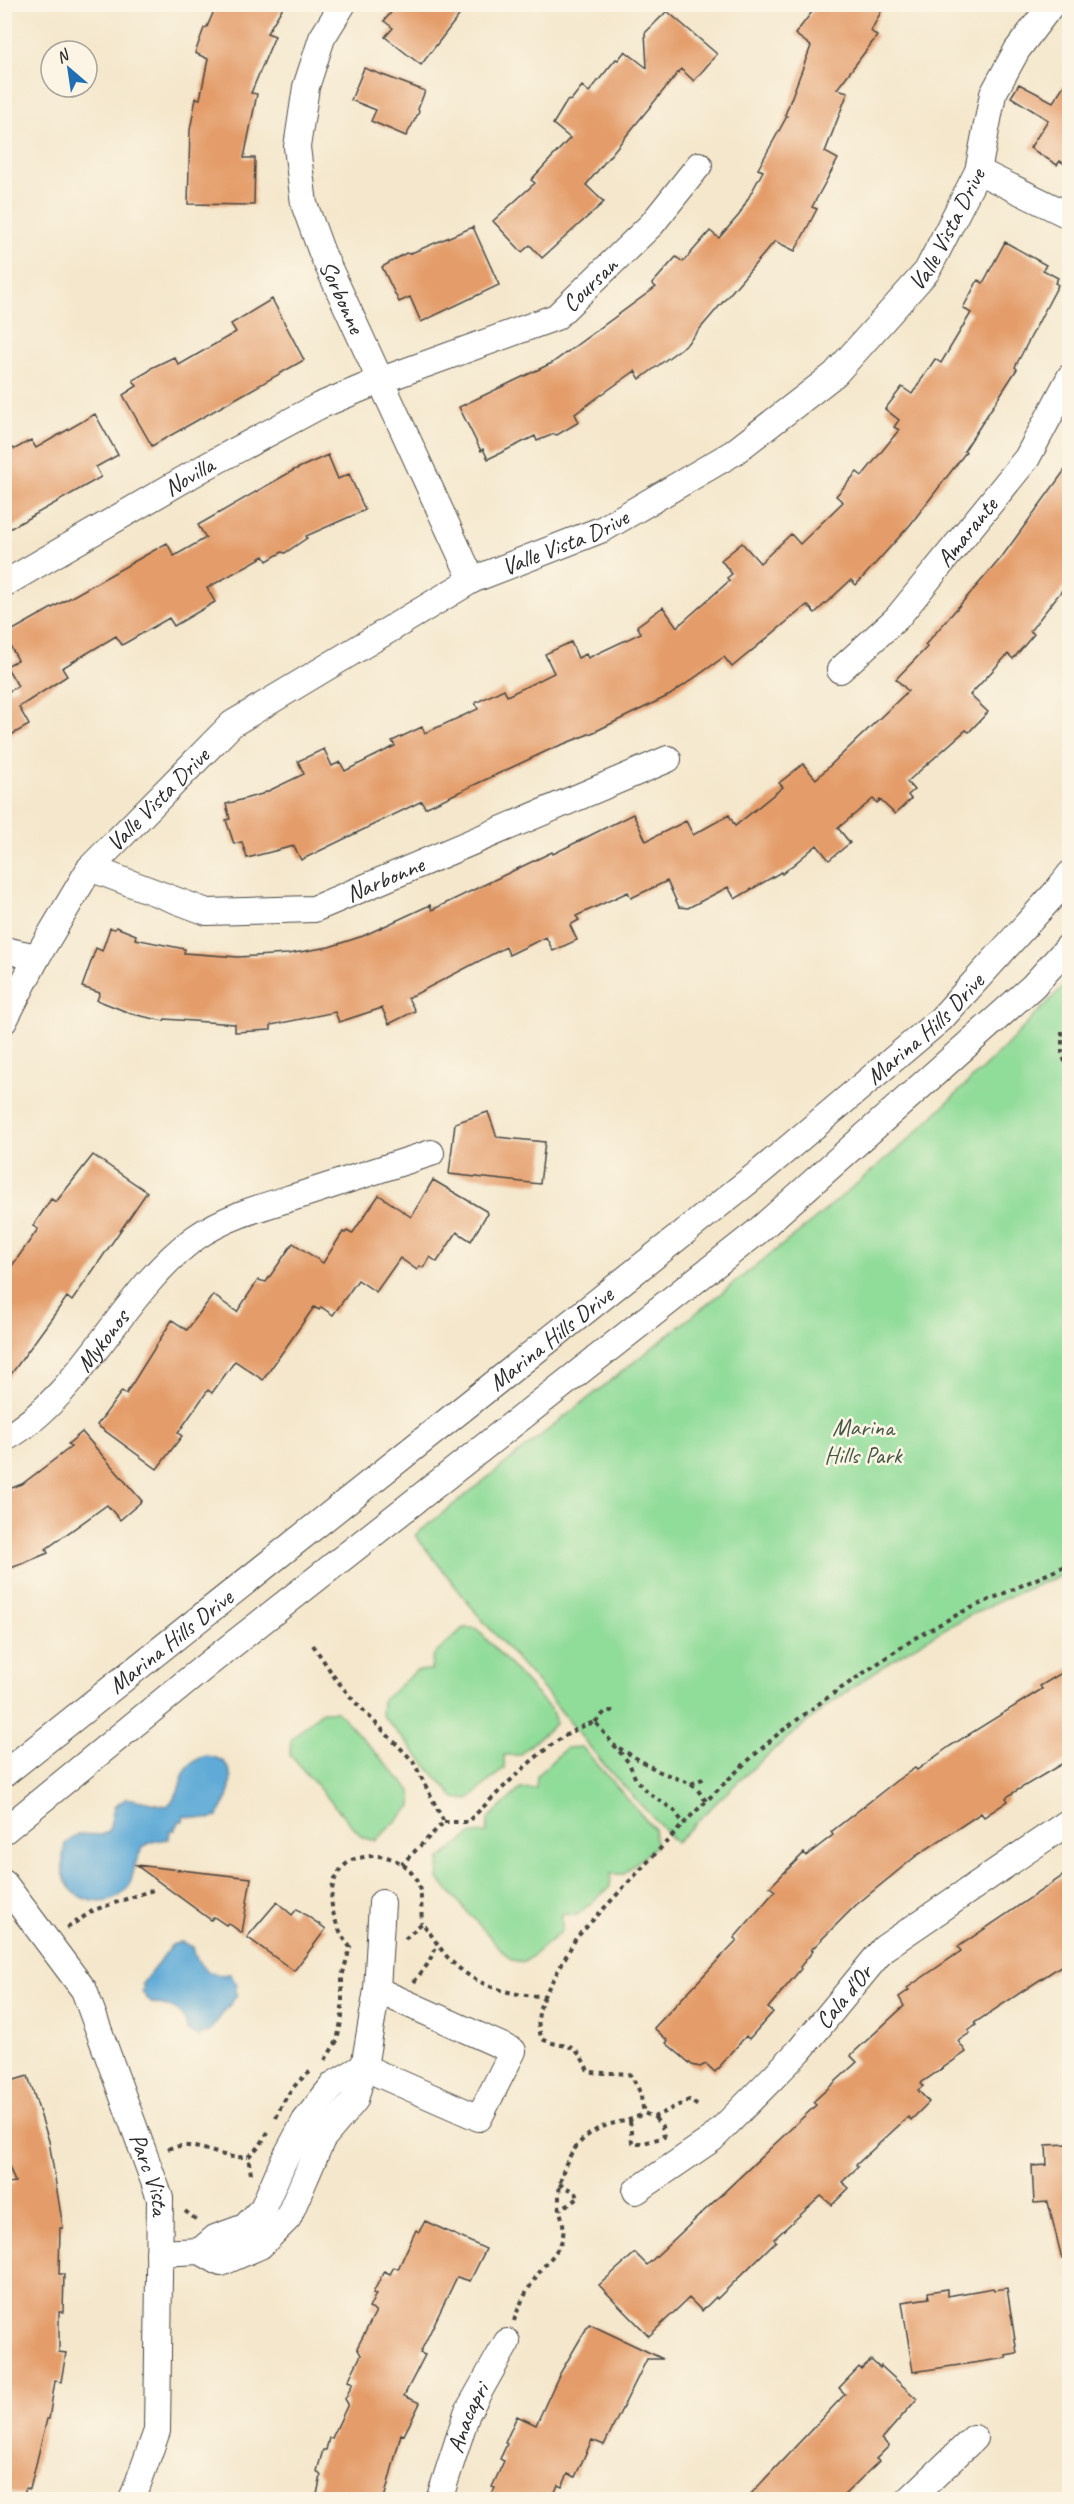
<svg xmlns="http://www.w3.org/2000/svg" width="1074" height="2504" font-family="Caveat,sans-serif">
	<style>
		.green { fill: #90dc99; stroke: #5e8462; stroke-width: 1.5 }
		.water { fill: #5eaad7; stroke: #446a81; stroke-width: 1.5 }
		.building { fill: #e49d6b }
		.lines { fill: none; stroke-linecap: round; stroke-linejoin: round }
		.minor-casing { stroke: #494743; stroke-width: 28 }
		.path { stroke: #494743; stroke-width: 4; stroke-dasharray: 4.5 4.5; stroke-linecap: butt }
		.minor { stroke: #fff; stroke-width: 26 }
		.labels { text-anchor: middle; stroke-width: 5; stroke-linejoin: round; paint-order: stroke }
		.street-label { font-size: 24px; fill: #2b2b2b; stroke: #fcf5e5 }
		.park-label { font-size: 24px; fill: #445746; stroke: #fcf5e5 }
	</style>
	<rect width="100%" height="100%" fill="#fcf5e5"/>
	<filter id="ink" filterUnits="userSpaceOnUse"><feTurbulence type="fractalNoise" baseFrequency=".0167" numOctaves="2"/><feDisplacementMap in="SourceGraphic" scale="12" xChannelSelector="R" yChannelSelector="G"/><feConvolveMatrix kernelMatrix="1 2 1 2 8 2 1 2 1" color-interpolation-filters="sRGB"/></filter>
	<filter id="wash" filterUnits="userSpaceOnUse"><feTurbulence type="fractalNoise" baseFrequency=".008" numOctaves="4" result="noise"/><feDisplacementMap in="SourceGraphic" scale="24" xChannelSelector="R" yChannelSelector="G"/><feGaussianBlur stdDeviation="1.35" result="paint"/><feColorMatrix in="noise" values="0 0 0 0 0 0 0 0 0 0 0 0 0 0 0 0 0 1.4 0 .05"/><feComposite in="paint" operator="in"/></filter>
	<g filter="url(#wash)">
		<rect width="100%" height="100%" fill="#f4e7cc"/>
		<path class="green" d="M1069 980V1573C916 1626 787 1727 676 1843L606 1767 544 1690 478 1615 415 1535 814 1220 908 1140 1003 1049Z
			M463 1628H476L554 1713 555 1724 519 1755H504V1768L468 1800 455 1798 381 1714 382 1701 416 1671 431 1670 433 1656Z
			M322 1711H337L412 1792V1806L375 1841 362 1837 290 1755 291 1739Z
			M582 1747 654 1829 655 1846 624 1874H611L610 1887 577 1915 562 1914V1931L525 1962 511 1960 438 1879 440 1859 471 1834 487 1833 488 1819 520 1789 536 1788 537 1775 566 1748Z"/>
		<path class="water" d="M206 1756C243 1759 231 1796 217 1817L208 1819 184 1816 183 1821H179L178 1825 175 1826V1830H170L169 1839C159 1840 149 1841 143 1848 134 1859 135 1871 130 1883 119 1907 87 1907 71 1889 60 1877 62 1859 65 1844L78 1834 102 1835 109 1831 114 1807 127 1798 167 1806C188 1789 173 1766 206 1756Z
			M181 1942 193 1947C196 1966 210 1978 230 1974L237 1985 235 1991 237 1995 208 2033H202L199 2037 187 2031C187 2011 167 2004 151 2003L142 1992 144 1988 142 1984 172 1945Z"/>
		<g id="blocks">
			<path class="building" d="M217 4H285L267 33 275 36 251 93 257 94 244 158H255L254 205 188 204 190 130 196 98 200 99 208 59 195 53 204 28 207 27Z
				M398 4H468L421 65 385 37 393 28 384 21Z
				M818 4H885L871 31 877 36 837 89 848 92 825 152 838 159 812 207 817 209 795 251 775 241 687 344 640 379 635 371 601 395 575 414 579 422 557 435 554 434 537 441 535 436 488 459 483 449 481 451 459 407 552 363 656 287 652 284 676 257 683 262 710 231 719 238 739 215 763 171 758 169 787 116 785 115 811 46 795 34Z
				M667 11 717 54 694 81 681 69 586 185 604 202 542 258 530 245 522 252 493 221 535 183 531 180 570 138 553 124 567 101 571 100 582 86 589 92 616 59 618 60 625 51 647 68 645 33Z
				M364 68 425 91 418 109 419 112 406 136 371 121 376 110 351 100Z
				M1070 76V167L1060 161 1057 165 1030 148 1048 120 1011 97 1019 84 1053 102Z
				M473 227 499 285 421 322 410 297 399 302 382 267 406 253 409 254Z
				M1005 242 1046 265 1043 270 1058 278 1055 283 1058 285 1015 367 1017 369 964 451 966 452 910 525 856 585 851 580 815 613 807 605 732 667 724 657 670 695 594 732 551 749 425 808 422 801 301 860 294 846 247 858 242 842 234 844 226 820 230 819 226 804 262 794 304 774 298 761 324 749 332 766 340 762 345 771 395 746 392 741 422 727 425 733 478 709 475 703 504 689 507 696 554 673 545 654 571 642 578 658 586 654 588 658 641 633 637 626 663 607 677 627 729 581 727 578 732 574 721 560 742 543 760 563 791 534 800 544 843 502 836 496 857 472 862 476 899 430 894 427 899 420 885 409 902 387 912 394 935 359 941 363 971 313 963 308 978 280 983 283Z
				M272 299 304 360 152 446 123 395 137 386 133 380 149 371 151 368 174 357 179 365 236 332 231 324Z
				M95 414 118 455 96 467 101 477 4 532V445L15 449 31 440 36 448Z
				M328 455 338 479 349 474 365 510 306 536 307 538 285 553 282 552 267 561 264 556 207 588 215 602 174 626 169 618 122 645 116 636 62 668 67 676 19 707 29 725 4 739V681L10 691 18 686 6 666 18 660 4 635 167 543 174 556 206 538 198 525 294 470Z
				M1070 463V580L1030 631 1034 634 1013 659 1008 654 970 695 988 712 969 732 966 730 907 782 914 790 908 795 911 799 895 814 880 800 877 803 873 799 838 828 850 843 829 860 817 845 782 874 781 872 735 899 728 887 688 908 679 907 667 881 631 898 628 892 576 916 579 920 570 925 577 940 553 951 546 937 509 955 506 947 408 998 415 1011 389 1024 382 1008 339 1022 335 1012 271 1025V1030L235 1032V1024L165 1019 164 1021 132 1014 97 1000 100 993 82 987 96 948 102 951 110 928 115 929 116 927 136 935 135 939 185 949 184 953 238 957 288 954 329 947 363 936 430 905 432 910 552 852 553 854 633 814 646 841 686 821 693 835 729 815 735 826 783 787 779 783 803 764 816 779 908 691 896 679 927 647 925 645 1001 558Z
				M488 1112 497 1137 545 1142 540 1184 449 1174 455 1123Z
				M93 1155 147 1192 72 1301 67 1297 4 1384V1277L38 1229 33 1226 51 1199 56 1202Z
				M433 1180 486 1211 487 1214 471 1241 457 1232 437 1262 430 1257 423 1268 420 1266 417 1270 400 1258 376 1292 358 1280 333 1315 321 1307 319 1310 314 1307 263 1380 235 1361 212 1393 208 1390 178 1433 182 1436 157 1469 97 1425 122 1391 126 1394 172 1320 187 1330 213 1295 237 1312 258 1280 266 1282 293 1243 323 1263 343 1232 345 1233 347 1231 352 1234 379 1195 411 1217Z
				M82 1432 142 1501 120 1520 107 1505 46 1549 48 1553 4 1571V1491L22 1484 71 1447 68 1444Z
				M1070 1668V1759L1011 1794 1006 1798 1008 1801 984 1817 981 1813 916 1856 856 1905 811 1950 813 1951 800 1967 801 1969 768 2008 773 2012 749 2039 746 2036 715 2072 706 2064 700 2067 692 2065 666 2043 668 2041 654 2028 737 1940 734 1938 775 1891 770 1887 804 1853 806 1856 833 1835 831 1832 896 1781 915 1768 917 1770 950 1746 1034 1694 1042 1689 1040 1686Z
				M136 1865 251 1878 242 1933 228 1923 226 1925 214 1917 211 1920Z
				M1070 1871V1960L974 2023 976 2025 968 2031 970 2033 958 2041 966 2052 921 2083 923 2086 918 2090 929 2102 911 2120 908 2117 856 2165 858 2167 842 2182 849 2188 832 2205 821 2196 774 2239 776 2241 717 2299 716 2297 702 2311 689 2298 649 2336 599 2285 635 2253 647 2265 816 2105 813 2102 857 2062 851 2056 852 2054 904 2006 899 1997 909 1990 907 1988 961 1951 958 1947Z
				M277 1902 292 1915 297 1909 326 1929 294 1971 247 1937Z
				M28 2076 49 2141 63 2228H60L59 2274H64L63 2312H59V2352L66 2353 61 2382 55 2381 49 2419H47L30 2489 26 2488 24 2495 4 2490V2184L15 2182 4 2153V2083Z
				M1070 2144V2258L1062 2259 1048 2202 1034 2203 1032 2166 1047 2165 1046 2145Z
				M425 2221 486 2249 470 2281 457 2277 420 2353 425 2355 404 2396 420 2403 404 2435 401 2434 384 2499H316L321 2476 317 2471 323 2450H326L329 2438H332L348 2404 345 2399 353 2383 348 2381 361 2355 357 2348 376 2311 369 2308 376 2294 373 2293 384 2271 390 2274 394 2267 398 2269 416 2230 419 2232Z
				M993 2288 994 2290 1007 2288 1017 2353 1006 2355V2358L913 2372 902 2302 929 2298 928 2292 947 2289V2296Z
				M589 2324 663 2359H647L604 2445 592 2440 575 2477 568 2474 562 2487 558 2485 552 2499H489L495 2488 492 2487 504 2461 500 2459 507 2444 505 2443 517 2416 536 2425 559 2375Z
				M871 2360 880 2368 881 2366 917 2399 882 2439 889 2446 876 2459 879 2461 840 2499H746L845 2394 839 2388 859 2367 861 2369Z"/>
		</g>
	</g>
	<g filter="url(#ink)">
		<use href="#blocks" fill-opacity="0" stroke="#494743" stroke-width="1.5"/>
		<g class="lines">
			<defs>
				<g id="minor">
					<path id="s1" d="M343 4 322 38 306 87 297 147 304 204 322 253 472 580"/>
					<path d="M978 171 1070 216"/>
					<path id="s2" d="M4 584 205 467 319 406 379 381 556 317 652 224 699 165"/>
					<path id="s3" d="M840 670 897 618 1027 458 1070 377"/>
					<path id="s4" d="M90 868 207 912 314 909 668 759"/>
					<path d="M4 950 37 957"/>
					<path id="s5" d="M4 1021 37 957 90 868 232 724 472 580 603 529 733 453 835 374 927 271 978 171 993 94 1017 50 1052 4"/>
					<path id="s6" d="M4 1439C81 1397 123 1290 195 1238 226 1216 265 1206 301 1195 344 1181 388 1167 431 1153"/>
					<path id="s7" d="M4 1774 760 1172 941 1019 1056 892 1070 874"/>
					<path d="M4 1831 208 1664 757 1232 1033 986 1070 945"/>
					<path id="s8" d="M4 1883 84 1990 160 2198 157 2431 132 2500"/>
					<path d="M363 2067 479 2118 513 2051 377 1990"/>
					<path id="s9" d="M636 2191 712 2139 799 2051 884 1948 1070 1821"/>
					<path d="M200 2251 215 2238 245 2227 263 2208 283 2162 305 2121 334 2084 363 2067"/>
					<path d="M159 2253 200 2251 221 2263 260 2246 288 2218 322 2139 355 2100 365 2061 377 1990 382 1903"/>
					<path id="s10" d="M439 2500 467 2413 507 2342"/>
					<path d="M909 2500 974 2438"/>
				</g>
			</defs>
			<use href="#minor" class="minor-casing"/>
			<path class="path" d="M1062 1031V1053L1070 1076
				M313 1645 335 1678 354 1701 413 1761 444 1822 402 1864
				M595 1722 606 1711H612L616 1713
				M619 1748 658 1771 689 1783 697 1789 706 1801
				M691 1784 707 1777
				M444 1822H467C502 1791 550 1734 595 1722L629 1763 636 1780 647 1792 674 1810 684 1824
				M67 1928 94 1910 153 1890
				M405 1939 422 1923C430 1932 436 1943 444 1953 468 1983 506 1996 544 1996L576 1938 689 1818 741 1767 778 1734 824 1700 915 1638 962 1612 1070 1564
				M414 1982 427 1965 438 1944
				M544 1996C538 2011 536 2023 542 2039 567 2051 574 2037 588 2071 603 2075 617 2071 631 2075L640 2092 644 2113 654 2117 689 2100 698 2106
				M325 2060 337 2041 342 2017V1977L350 1947C331 1923 320 1882 350 1861 354 1858 360 1858 364 1857 388 1852 414 1864 420 1891 422 1901 421 1912 422 1923
				M276 2118C283 2100 294 2083 310 2072
				M630 2121 632 2143H644L664 2137 662 2126 654 2117
				M168 2149C186 2141 205 2150 224 2155 231 2158 240 2157 248 2157
				M251 2174 248 2157 261 2144 268 2132
				M559 2184 575 2192 579 2198 560 2209
				M185 2211 198 2221
				M514 2321C521 2299 531 2283 545 2265 551 2258 557 2251 561 2243 568 2223 558 2216 559 2198 559 2167 575 2137 605 2126 621 2120 628 2123 644 2113"/>
			<use href="#minor" class="minor"/>
		</g>
	</g>
	<g class="labels">
		<g class="street-label">
			<text dy="8" stroke="none"><textPath href="#s5" startOffset="1262">Valle Vista Drive</textPath></text>
			<text dy="8" stroke="none"><textPath href="#s2" startOffset="662">Coursan</textPath></text>
			<text dy="8" stroke="none"><textPath href="#s1" startOffset="310">Sorbonne</textPath></text>
			<text dy="8" stroke="none"><textPath href="#s2" startOffset="214">Novilla</textPath></text>
			<text dy="8" stroke="none"><textPath href="#s3" startOffset="188">Amarante</textPath></text>
			<text dy="8" stroke="none"><textPath href="#s5" startOffset="758">Valle Vista Drive</textPath></text>
			<text dy="8" stroke="none"><textPath href="#s5" startOffset="272">Valle Vista Drive</textPath></text>
			<text dy="8" stroke="none"><textPath href="#s4" startOffset="309">Narbonne</textPath></text>
			<text dy="8" stroke="none"><textPath href="#s7" startOffset="1185">Marina Hills Drive</textPath></text>
			<text dy="8" stroke="none"><textPath href="#s7" startOffset="699">Marina Hills Drive</textPath></text>
			<text dy="8" stroke="none"><textPath href="#s6" startOffset="140">Mykonos</textPath></text>
			<text dy="8" stroke="none"><textPath href="#s7" startOffset="213">Marina Hills Drive</textPath></text>
			<text dy="8" stroke="none"><textPath href="#s9" startOffset="286">Cala d'Or</textPath></text>
			<text dy="8" stroke="none"><textPath href="#s8" startOffset="330">Parc Vista</textPath></text>
			<text dy="8" stroke="none"><textPath href="#s10" startOffset="87">Anacapri</textPath></text>
		</g>
		<g class="park-label">
			<text x="863" y="1435">Marina<tspan x="863" dy="28">Hills Park</tspan></text>
		</g>
	</g>
	<rect width="1074" height="2504" fill="none" stroke="#fcf5e5" stroke-width="24"/>
	<g transform="translate(69 69) rotate(331)"><circle r="28" fill="#fcf5e5" stroke="#a8a49b" stroke-width="1.5"/>
	<path d="M0-4.5L10 22L0 15L-10 22Z" fill="#1f6fb2"/>
	<text y="-9" font-size="16" font-weight="bold" text-anchor="middle" fill="#2b2b2b">N</text>
	</g>
</svg>
